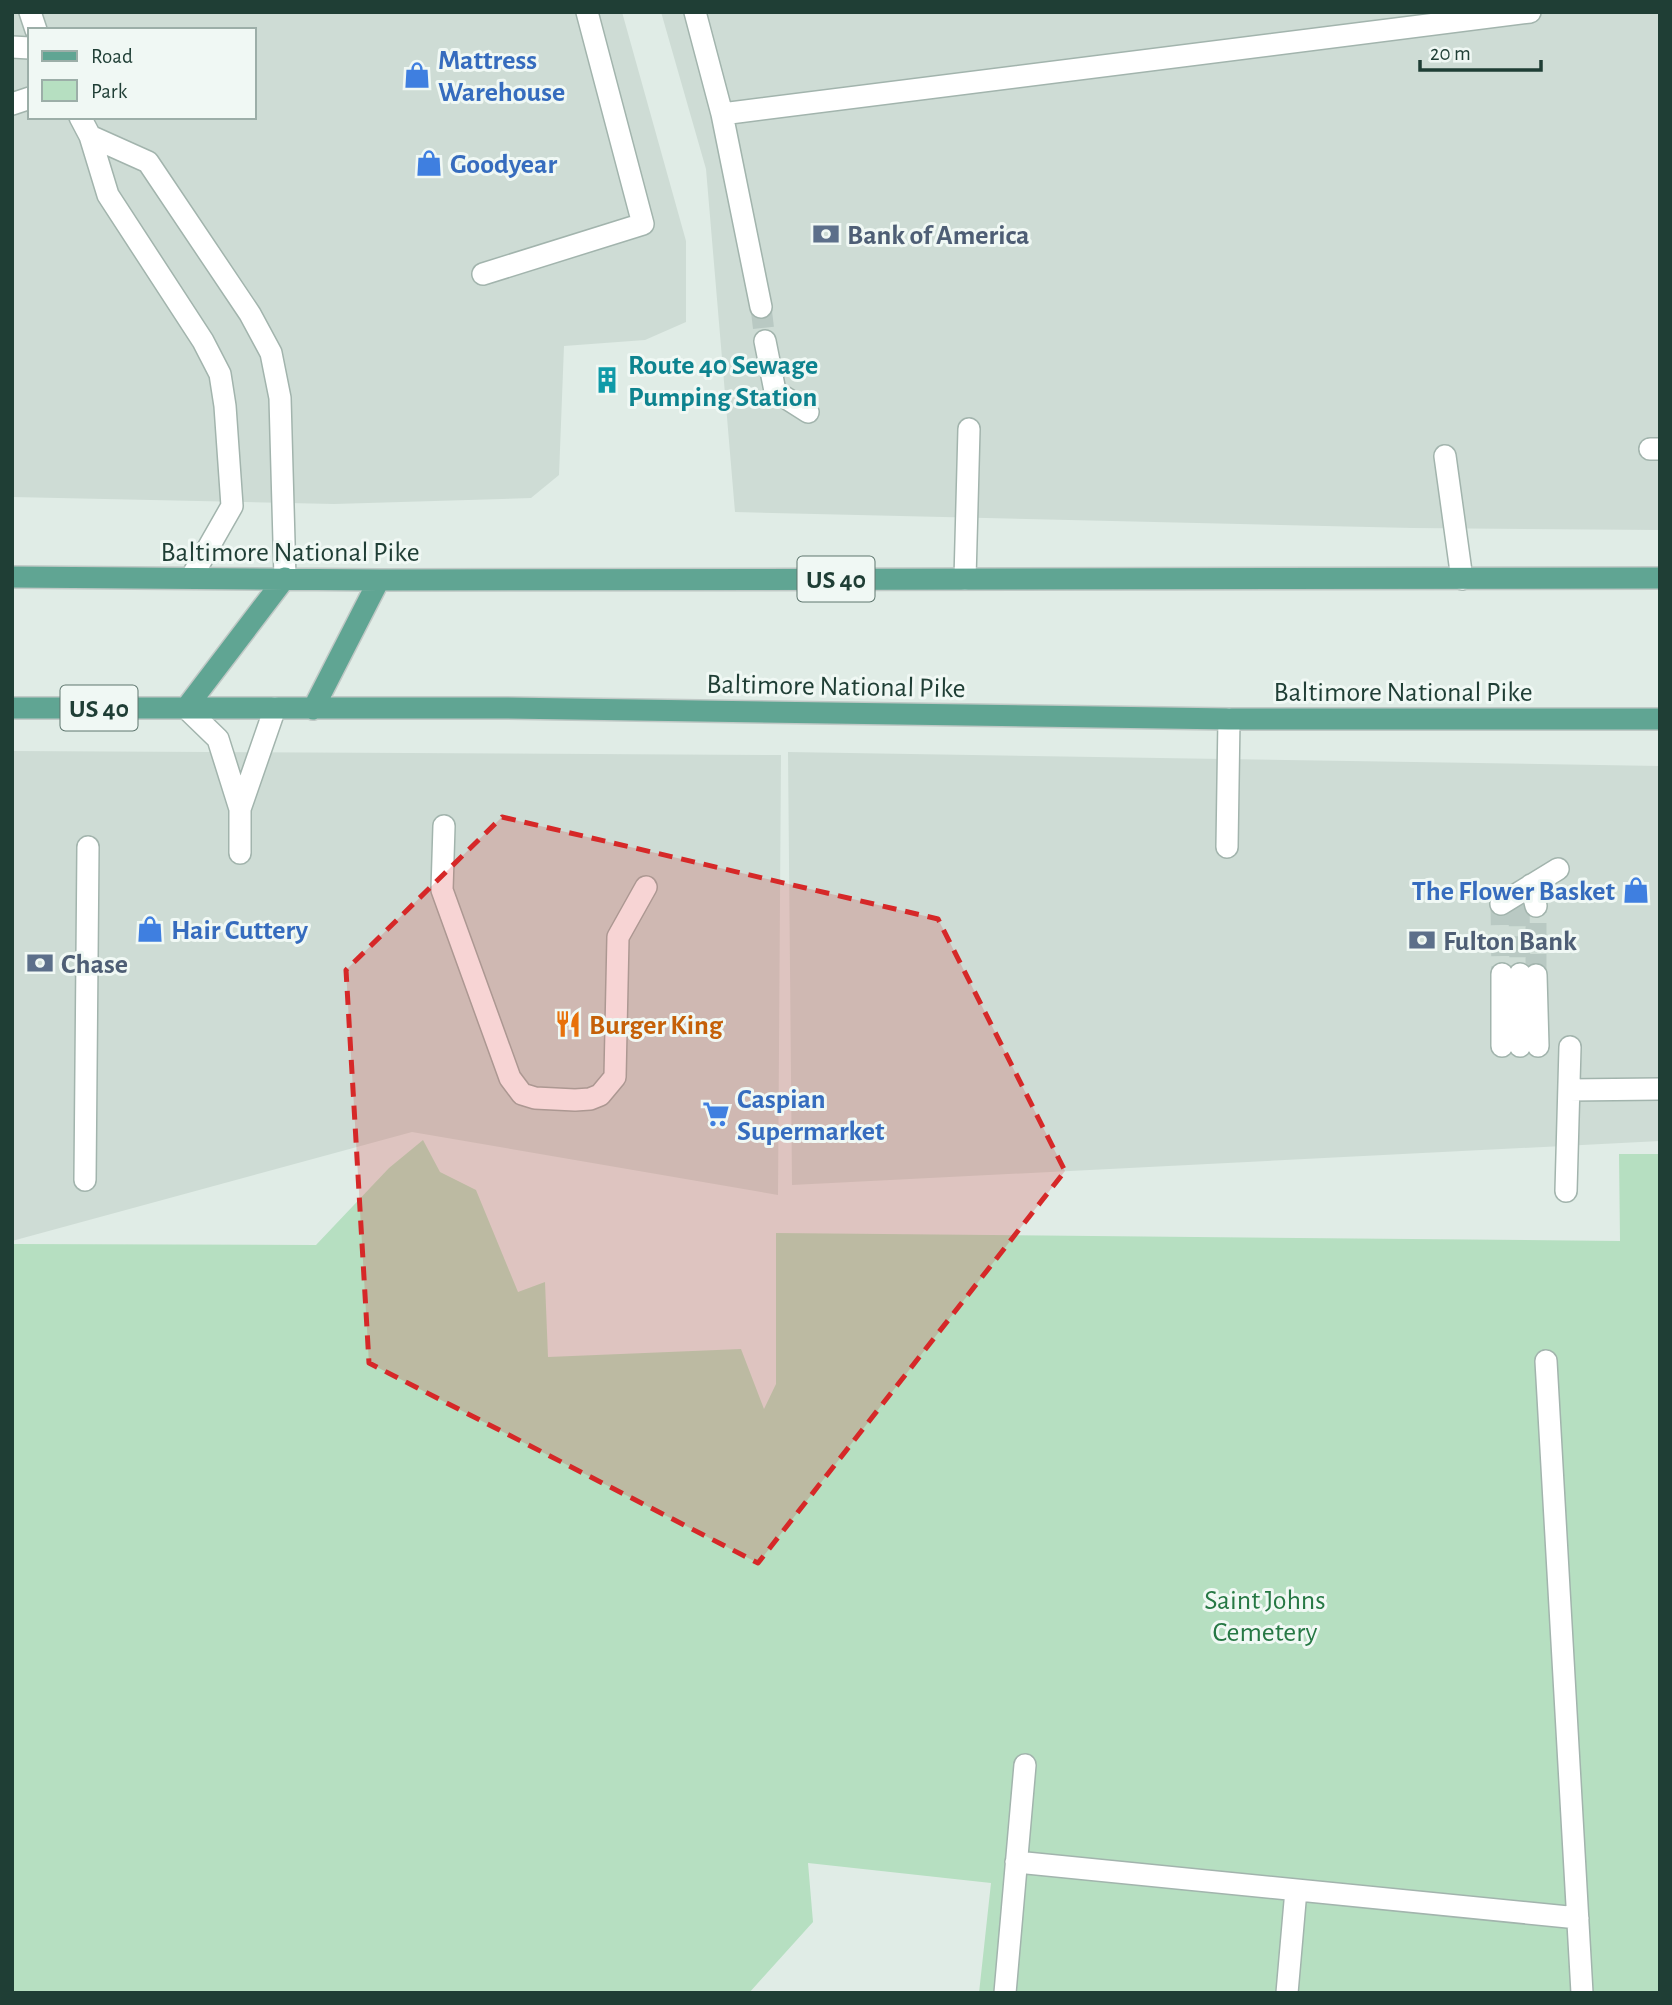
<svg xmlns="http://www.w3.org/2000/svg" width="1672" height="2005" font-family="'Alegreya Sans',sans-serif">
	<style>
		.built { fill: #cedcd5; fill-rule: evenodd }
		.green { fill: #b6dfc1 }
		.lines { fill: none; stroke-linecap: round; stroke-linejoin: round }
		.minor-tunnel { stroke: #b9c9c3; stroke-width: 21; stroke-dasharray: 21 10; stroke-linecap: butt }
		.minor-casing { stroke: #a2b4ad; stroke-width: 24 }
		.major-casing { stroke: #c0c9c6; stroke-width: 24 }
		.minor { stroke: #fff; stroke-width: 21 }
		.major { stroke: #60a593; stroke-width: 21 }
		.marked { fill: #d62828; fill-opacity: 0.2; stroke: #d62828; stroke-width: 5; stroke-dasharray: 14 9; stroke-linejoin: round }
		.labels { text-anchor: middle; stroke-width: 6; stroke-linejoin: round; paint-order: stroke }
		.shield { fill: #f0f8f4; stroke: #5e766e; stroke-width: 2 }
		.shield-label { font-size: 26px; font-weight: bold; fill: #1f3e35 }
		.shop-label { font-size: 28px; font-weight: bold; fill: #366cbe; stroke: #f0f8f4; text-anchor: start }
		.service-label { font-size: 28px; font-weight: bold; fill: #4e5e75; stroke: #f0f8f4; text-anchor: start }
		.culture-label { font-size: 28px; font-weight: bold; fill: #0d838f; stroke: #f0f8f4; text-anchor: start }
		.street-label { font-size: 28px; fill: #1f3e35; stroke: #f0f8f4 }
		.food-label { font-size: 28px; font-weight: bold; fill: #c56008; stroke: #f0f8f4; text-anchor: start }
		.park-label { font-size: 28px; fill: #267844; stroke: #f0f8f4 }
	</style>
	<rect width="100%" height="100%" fill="#e0ece6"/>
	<path class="built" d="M12 12H622L686 241V322L645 340 564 346 559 475 531 498 334 504 12 497ZM30 30H254V117H30Z
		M661 12H1660V530L1413 528 735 512 706 169Z
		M12 751 781 755 778 1195 412 1132 12 1241Z
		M788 752 1660 766V1141L792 1185Z"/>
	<path class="green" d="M423 1140 440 1172 476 1190 518 1292 545 1282 548 1357 741 1349 764 1409 776 1384V1233L1620 1241 1619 1154H1660V1993H979L991 1883 808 1863 813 1922 749 1993H12V1244L316 1245 389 1168Z"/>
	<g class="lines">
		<path class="minor-tunnel" d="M761 307 765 341
			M1501 904 1502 974
			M1519 905 1520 974
			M1536 975V906"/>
		<defs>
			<path id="minor" d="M30 12 36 30
				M695 12 722 114 761 307
				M12 47 30 48
				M12 104 30 98
				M722 114 1530 12
				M80 117 90 136 108 195 203 341 220 374 225 406 232 506 191 578
				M90 136 148 162 250 314 271 353 280 398 285 578
				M483 274 643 224 587 12
				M765 341 775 391 808 412
				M1650 449H1660
				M1445 456 1462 579
				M965 579 969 429
				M186 708 218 739 240 809V853
				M240 809 275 708
				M444 826 442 890 510 1078 522 1094 535 1098 575 1100 590 1099 600 1095 615 1077 618 937 646 887
				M1227 847 1229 719
				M1531 885 1536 906
				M1501 904 1558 869
				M1502 974V1046
				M1520 974V1046
				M1536 975 1538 1046
				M1569 1090 1660 1089
				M85 1180 88 847
				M1566 1191 1570 1047
				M1546 1361 1582 1993
				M1016 1862 1578 1918
				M1005 1993 1025 1765
				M1287 1993 1296 1890"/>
			<path id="major" d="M12 577 379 580 1660 578
				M12 708H506L1229 719H1660
				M186 708 285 578
				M313 709 379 580"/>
		</defs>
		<use href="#minor" class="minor-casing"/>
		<use href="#major" class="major-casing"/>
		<use href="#minor" class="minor"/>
		<use href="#major" class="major"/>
	</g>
	<path class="marked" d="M502 817 938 919 1065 1171 758 1563 369 1363 346 970Z"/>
	<defs>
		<symbol id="shop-bare" viewBox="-9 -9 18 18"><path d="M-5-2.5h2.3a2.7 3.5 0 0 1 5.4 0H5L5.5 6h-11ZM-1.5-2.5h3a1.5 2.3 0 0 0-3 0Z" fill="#3f7fe0" stroke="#f0f8f4" stroke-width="2.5" paint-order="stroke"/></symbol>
		<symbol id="bank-bare" viewBox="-9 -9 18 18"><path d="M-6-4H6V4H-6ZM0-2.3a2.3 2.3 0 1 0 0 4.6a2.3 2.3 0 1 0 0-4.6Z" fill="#5c6f8a" stroke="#f0f8f4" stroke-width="2.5" paint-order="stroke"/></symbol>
		<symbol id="building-bare" viewBox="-9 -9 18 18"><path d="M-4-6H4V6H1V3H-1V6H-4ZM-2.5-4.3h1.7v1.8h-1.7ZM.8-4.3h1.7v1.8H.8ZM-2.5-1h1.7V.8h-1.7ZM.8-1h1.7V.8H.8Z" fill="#0f9aa8" stroke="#f0f8f4" stroke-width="2.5" paint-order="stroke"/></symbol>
		<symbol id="restaurant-bare" viewBox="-9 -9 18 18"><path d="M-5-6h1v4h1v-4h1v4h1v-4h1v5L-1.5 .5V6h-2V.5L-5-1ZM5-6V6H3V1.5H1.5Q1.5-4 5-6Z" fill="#e8710a" stroke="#f0f8f4" stroke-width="2.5" paint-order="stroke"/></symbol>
		<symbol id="supermarket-bare" viewBox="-9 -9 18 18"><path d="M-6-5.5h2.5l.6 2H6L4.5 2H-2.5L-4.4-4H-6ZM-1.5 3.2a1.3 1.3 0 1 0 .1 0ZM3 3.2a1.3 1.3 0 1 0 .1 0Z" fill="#3f7fe0" stroke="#f0f8f4" stroke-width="2.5" paint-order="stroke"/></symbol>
	</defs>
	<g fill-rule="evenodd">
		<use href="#shop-bare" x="398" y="56" width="38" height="38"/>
		<use href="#shop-bare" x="410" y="144" width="38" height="38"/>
		<use href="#bank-bare" x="807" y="215" width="38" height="38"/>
		<use href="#building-bare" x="588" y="361" width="38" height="38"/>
		<use href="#shop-bare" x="1617" y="871" width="38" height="38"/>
		<use href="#shop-bare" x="131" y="910" width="38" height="38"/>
		<use href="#bank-bare" x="1403" y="921" width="38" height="38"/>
		<use href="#bank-bare" x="21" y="944" width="38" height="38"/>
		<use href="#restaurant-bare" x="549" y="1005" width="38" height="38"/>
		<use href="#supermarket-bare" x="697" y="1095" width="38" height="38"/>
	</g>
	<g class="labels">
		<g class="shield">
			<rect x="797.5" y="556.5" width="77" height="45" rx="5"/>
			<rect x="60.5" y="685.5" width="77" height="45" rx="5"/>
		</g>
		<g class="shield-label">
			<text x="836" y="588">US 40</text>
			<text x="99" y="717">US 40</text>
		</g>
		<g class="shop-label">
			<text x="438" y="69">Mattress<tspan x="438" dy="32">Warehouse</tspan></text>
			<text x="450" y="173">Goodyear</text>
			<text x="1615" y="900" text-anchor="end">The Flower Basket</text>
			<text x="171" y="939">Hair Cuttery</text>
			<text x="737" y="1108">Caspian<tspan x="737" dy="32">Supermarket</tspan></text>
		</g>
		<g class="service-label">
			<text x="847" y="244">Bank of America</text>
			<text x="1443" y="950">Fulton Bank</text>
			<text x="61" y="973">Chase</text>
		</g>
		<g class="culture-label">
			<text x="628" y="374">Route 40 Sewage<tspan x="628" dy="32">Pumping Station</tspan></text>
		</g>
		<g class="street-label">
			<text x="290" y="561">Baltimore National Pike</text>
			<text transform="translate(836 685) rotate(1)" y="10">Baltimore National Pike</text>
			<text x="1403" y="701">Baltimore National Pike</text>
		</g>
		<g class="food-label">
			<text x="589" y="1034">Burger King</text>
		</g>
		<g class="park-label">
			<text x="1265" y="1609">Saint Johns<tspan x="1265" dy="32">Cemetery</tspan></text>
		</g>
	</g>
	<rect width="1672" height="2005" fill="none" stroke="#1f3e35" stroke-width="28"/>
	<rect x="28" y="28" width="228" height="91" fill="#f0f8f4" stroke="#9caea8" stroke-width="2"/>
	<rect x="42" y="51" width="35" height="10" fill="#60a593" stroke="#9caea8" stroke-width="2"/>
	<text x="91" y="63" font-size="21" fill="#1f3e35">Road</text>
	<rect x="42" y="80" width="35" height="21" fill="#b6dfc1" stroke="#9caea8" stroke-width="2"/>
	<text x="91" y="98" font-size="21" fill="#1f3e35">Park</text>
	<path d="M1420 60v10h121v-10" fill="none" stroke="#1f3e35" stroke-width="3.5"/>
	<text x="1430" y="60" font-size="21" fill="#1f3e35" stroke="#f0f8f4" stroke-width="5" paint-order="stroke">20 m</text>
</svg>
